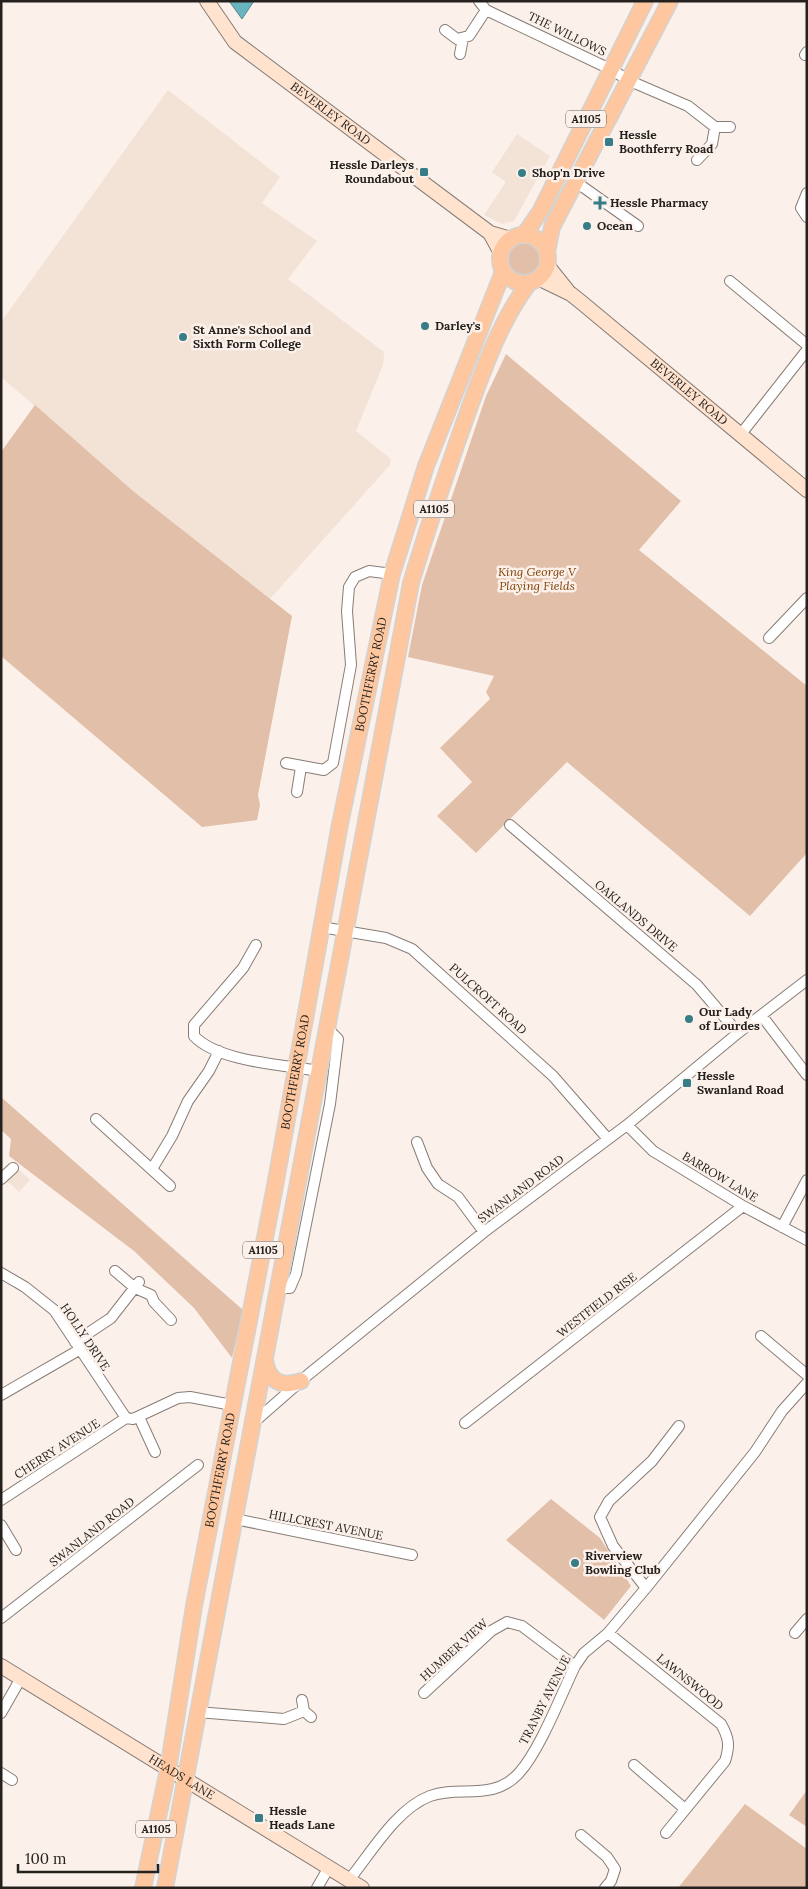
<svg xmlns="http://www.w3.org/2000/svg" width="808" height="1889" font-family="Lora,serif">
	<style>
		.built { fill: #f3e2d6 }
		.green { fill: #e1bfa9 }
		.water { fill: #68b4bf; stroke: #54888f }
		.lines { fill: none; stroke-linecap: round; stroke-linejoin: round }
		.street-casing { stroke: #877d77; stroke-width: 12 }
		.secondary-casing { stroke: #877d77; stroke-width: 16 }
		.primary-casing { stroke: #d3d3d2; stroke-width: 18 }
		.street { stroke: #fff; stroke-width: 10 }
		.secondary { stroke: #ffe3cf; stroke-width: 14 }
		.primary { stroke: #fec79f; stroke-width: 15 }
		.poi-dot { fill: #367d87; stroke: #fcf1ea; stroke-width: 2 }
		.labels { text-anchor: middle; stroke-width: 5; stroke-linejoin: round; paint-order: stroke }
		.shield { fill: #fcf1ea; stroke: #665f5b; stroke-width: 1 }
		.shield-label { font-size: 11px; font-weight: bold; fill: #25211e }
		.street-label { font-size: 12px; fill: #25211e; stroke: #fcf1ea }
		.poi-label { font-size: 12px; font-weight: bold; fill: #25211e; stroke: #fcf1ea; text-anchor: start }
		.park-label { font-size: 12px; font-style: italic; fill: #7f4005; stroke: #fcf1ea }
	</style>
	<rect width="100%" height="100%" fill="#fcf1ea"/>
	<path class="built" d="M168 90 280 177 262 203 317 241 288 279 384 352 383 365 356 431 391 459 390 465 270 599 133 491 1 377V322Z
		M517 134 550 156 514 221 502 224 484 215 506 182 492 172Z
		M18 1169 30 1180 19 1192 7 1181Z"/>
	<path class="green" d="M507 260a17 17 0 1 1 34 0a17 17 0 1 1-34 0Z
		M506 354 681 501 639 550 807 686V853L750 916 567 762 476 853 437 816 472 782 440 748 490 699 486 692 494 676 408 657 422 585 486 396Z
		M35 405 133 491 292 616 258 795 260 805 257 820 202 827 1 656V452Z
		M1 1097 243 1310 232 1358 194 1308 134 1251 9 1156 11 1139 1 1130Z
		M551 1499 600 1538 631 1586 604 1620 506 1540Z
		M807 1790V1827L789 1815Z
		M745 1804 807 1849V1888H678Z"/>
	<path class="water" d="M229 1H254L242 19Z"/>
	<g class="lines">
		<defs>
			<path id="street" d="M479 1 486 10 610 69 630 81 688 106 715 127 712 144 697 160
				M445 30 457 39 469 36 486 10
				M460 54 463 38
				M805 55 807 52
				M715 127H730
				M576 182 638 226
				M807 193 801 208 807 217
				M730 281 807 345
				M741 434 807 350
				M769 638 807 598
				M286 763 324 770 333 763 351 665 347 611 349 587 355 577 369 571 392 574
				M297 792 301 767
				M510 825 697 985 738 1033
				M321 927 386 938 412 949 553 1076 608 1139
				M256 945 243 968 194 1025V1036C218 1062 285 1065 319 1071
				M762 1016 807 1075
				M96 1119 170 1186
				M627 1125 653 1151 743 1206 807 1240
				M417 1142 427 1168 438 1184 458 1197 484 1232
				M152 1169 172 1136 188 1101 209 1071 219 1051
				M1 1179 13 1168
				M782 1227 807 1180
				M115 1271 135 1288 151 1295 154 1302 171 1320
				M1 1273 25 1287 54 1310 126 1418 133 1419 178 1398 190 1397 232 1405
				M277 1288H290L296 1274 330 1104 338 1039 327 1028
				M761 1336 807 1375
				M75 1342 111 1318 139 1282
				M1 1395 79 1350
				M139 1417 155 1452
				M253 1423 309 1374 484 1232 627 1125 738 1033 807 980
				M465 1423 743 1206
				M1 1500 126 1418
				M235 1519 412 1555
				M1 1525 16 1550
				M646 1588 613 1546 600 1517 609 1501 652 1461 679 1426
				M1 1618 198 1465
				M608 1633 721 1724C729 1738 730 1746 725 1761L666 1833
				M795 1633 807 1619
				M424 1693 491 1631 507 1622 522 1626 575 1666
				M302 1700 304 1711 311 1717
				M197 1712 284 1719 304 1711
				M1 1713 21 1678
				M634 1765 685 1809
				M1 1773 12 1780
				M581 1835 607 1857 615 1869 611 1881 605 1888
				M349 1880C371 1853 396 1809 430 1796 460 1785 493 1802 519 1773 540 1750 561 1695 575 1666L584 1653 608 1633 646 1588 755 1452 782 1411 807 1383
				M317 1888 329 1867"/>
			<g id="secondary">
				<path id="s1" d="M207 1 235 42 490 233 511 239"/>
				<path d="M490 233 501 253"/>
				<path d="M547 265 567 290"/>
				<path id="s2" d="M538 278 571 294 581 302 807 490"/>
				<path id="s3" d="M1 1666 362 1888"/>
			</g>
			<g id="primary">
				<path d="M524 235 540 212 645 1"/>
				<circle cx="524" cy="259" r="24"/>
				<path d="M547 252 552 227 670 1"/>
				<path d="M265 1360C268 1381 281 1388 301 1381"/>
				<path id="s4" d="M143 1888 168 1770 194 1606 275 1186 340 824 392 574 426 466 503 272"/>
				<path d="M165 1888 411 583C429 523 449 465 470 406 486 363 501 320 529 283"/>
			</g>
		</defs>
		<use href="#street" class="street-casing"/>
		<use href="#secondary" class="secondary-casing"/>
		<use href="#primary" class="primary-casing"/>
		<use href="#street" class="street"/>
		<use href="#secondary" class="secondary"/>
		<use href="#primary" class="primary"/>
	</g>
	<g class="poi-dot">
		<rect x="604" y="137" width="10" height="10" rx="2.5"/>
		<rect x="419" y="167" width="10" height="10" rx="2.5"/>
		<circle cx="522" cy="173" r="5"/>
		<path d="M597.5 195.5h5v5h5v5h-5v5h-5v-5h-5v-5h5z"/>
		<circle cx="587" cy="226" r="5"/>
		<circle cx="425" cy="326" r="5"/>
		<circle cx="183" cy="337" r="5"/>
		<circle cx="689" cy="1019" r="5"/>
		<rect x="682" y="1078" width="10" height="10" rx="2.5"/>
		<circle cx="575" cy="1563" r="5"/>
		<rect x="254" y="1813" width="10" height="10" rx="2.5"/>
	</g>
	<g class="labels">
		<g class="shield">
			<rect x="566" y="110.5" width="40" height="17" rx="4"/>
			<rect x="414" y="500.5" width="40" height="17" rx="4"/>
			<rect x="243" y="1241.5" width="40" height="17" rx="4"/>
			<rect x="136" y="1820.5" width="40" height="17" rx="4"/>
		</g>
		<g class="shield-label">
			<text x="586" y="123">A1105</text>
			<text x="434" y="513">A1105</text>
			<text x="263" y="1254">A1105</text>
			<text x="156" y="1833">A1105</text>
		</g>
		<g class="street-label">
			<text transform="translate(567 34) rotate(26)" y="4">THE WILLOWS</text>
			<text dy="4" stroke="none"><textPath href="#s1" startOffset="169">BEVERLEY ROAD</textPath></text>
			<text dy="4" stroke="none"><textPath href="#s2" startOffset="190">BEVERLEY ROAD</textPath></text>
			<text dy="4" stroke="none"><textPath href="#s4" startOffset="1235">BOOTHFERRY ROAD</textPath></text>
			<text transform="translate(636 916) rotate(40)" y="4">OAKLANDS DRIVE</text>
			<text transform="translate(488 999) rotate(42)" y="4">PULCROFT ROAD</text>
			<text dy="4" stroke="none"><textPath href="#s4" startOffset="830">BOOTHFERRY ROAD</textPath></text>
			<text transform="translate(720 1177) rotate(31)" y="4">BARROW LANE</text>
			<text transform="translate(521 1189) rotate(-37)" y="4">SWANLAND ROAD</text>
			<text transform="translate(597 1305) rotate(-38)" y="4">WESTFIELD RISE</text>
			<text transform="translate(85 1337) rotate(56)" y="4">HOLLY DRIVE</text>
			<text transform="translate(57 1449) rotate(-33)" y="4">CHERRY AVENUE</text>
			<text dy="4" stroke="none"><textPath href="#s4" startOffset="425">BOOTHFERRY ROAD</textPath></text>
			<text transform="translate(326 1525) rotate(11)" y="4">HILLCREST AVENUE</text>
			<text transform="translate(92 1532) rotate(-38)" y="4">SWANLAND ROAD</text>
			<text transform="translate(454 1650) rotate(-42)" y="4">HUMBER VIEW</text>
			<text transform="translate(690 1682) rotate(39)" y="4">LAWNSWOOD</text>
			<text transform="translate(545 1700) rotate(-63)" y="4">TRANBY AVENUE</text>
			<text dy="4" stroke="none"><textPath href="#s3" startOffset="212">HEADS LANE</textPath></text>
		</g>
		<g class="poi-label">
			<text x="619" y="139">Hessle<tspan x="619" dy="14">Boothferry Road</tspan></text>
			<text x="414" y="169" text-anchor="end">Hessle Darleys<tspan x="414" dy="14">Roundabout</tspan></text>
			<text x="532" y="177">Shop'n Drive</text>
			<text x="610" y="207">Hessle Pharmacy</text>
			<text x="597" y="230">Ocean</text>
			<text x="435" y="330">Darley's</text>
			<text x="193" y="334">St Anne's School and<tspan x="193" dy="14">Sixth Form College</tspan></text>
			<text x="699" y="1016">Our Lady<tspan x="699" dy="14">of Lourdes</tspan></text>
			<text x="697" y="1080">Hessle<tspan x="697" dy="14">Swanland Road</tspan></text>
			<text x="585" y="1560">Riverview<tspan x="585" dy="14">Bowling Club</tspan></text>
			<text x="269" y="1815">Hessle<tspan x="269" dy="14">Heads Lane</tspan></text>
		</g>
		<g class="park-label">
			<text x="537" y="576">King George V<tspan x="537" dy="14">Playing Fields</tspan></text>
		</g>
	</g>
	<rect width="808" height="1889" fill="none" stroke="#25211e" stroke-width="5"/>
	<path d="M18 1864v8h140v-8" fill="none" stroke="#25211e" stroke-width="2.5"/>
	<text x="25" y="1864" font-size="15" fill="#25211e" stroke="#fcf1ea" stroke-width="4" paint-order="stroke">100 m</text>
</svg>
